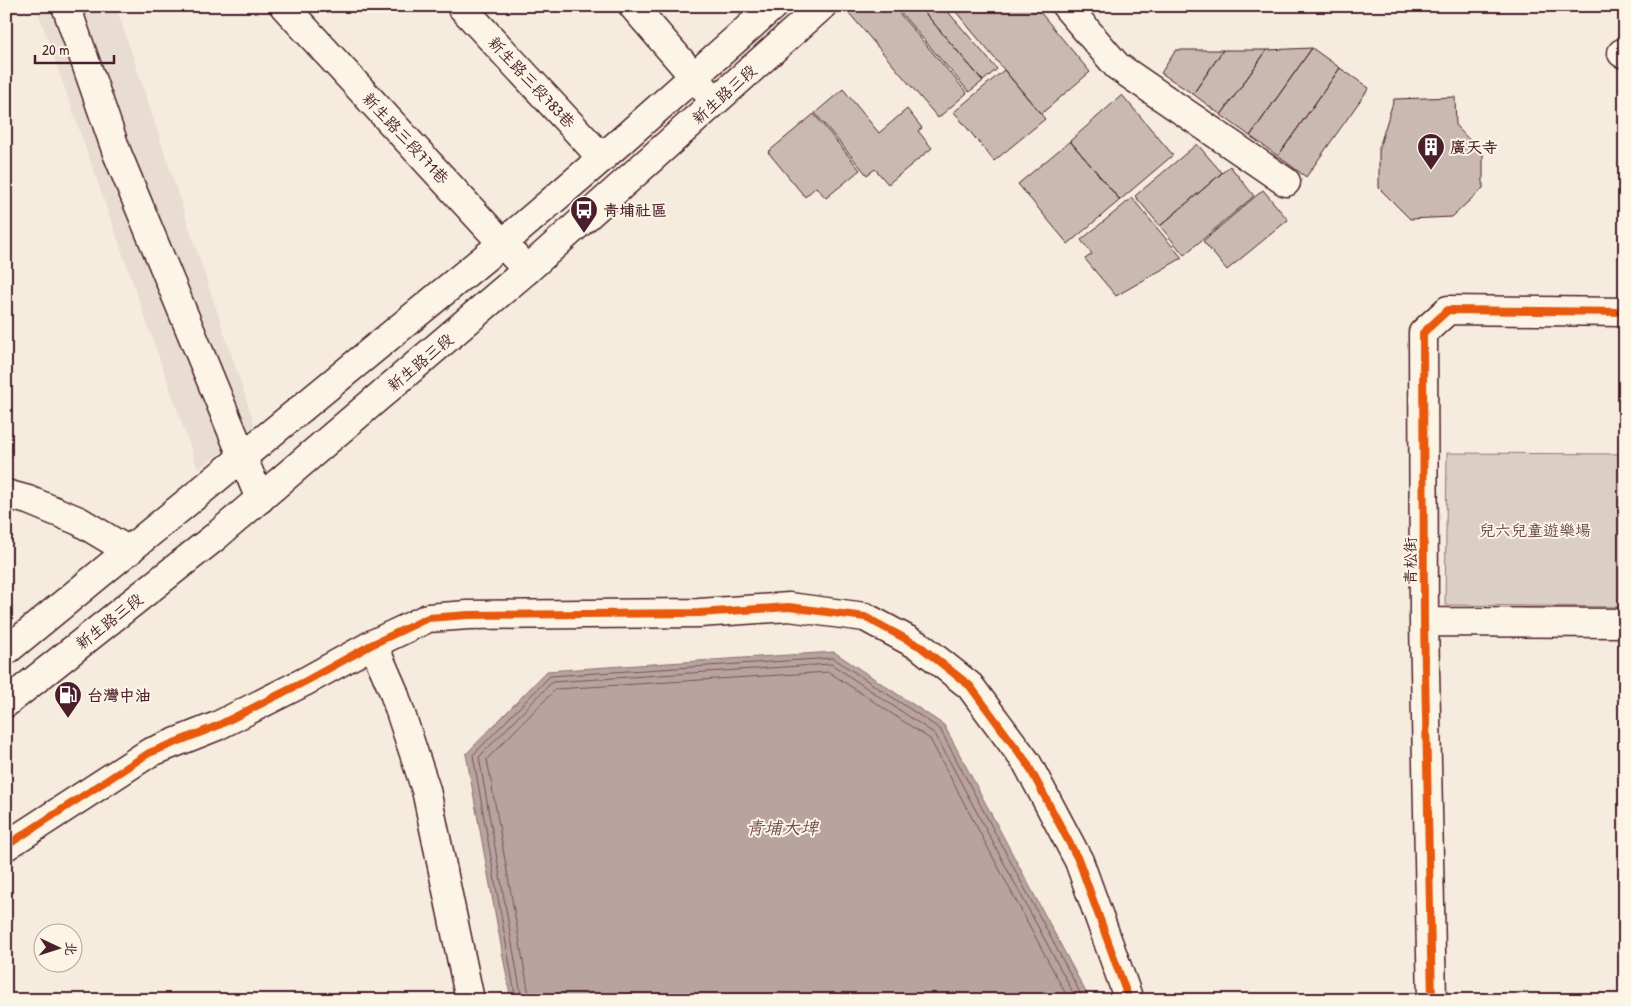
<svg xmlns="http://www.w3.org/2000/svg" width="1631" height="1006" font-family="'Patrick Hand','LXGW WenKai TC',sans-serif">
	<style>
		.built { fill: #e8ddd0 }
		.green { fill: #dbcec4; stroke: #927678 }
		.water { fill: #b8a39e; stroke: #8c6e70 }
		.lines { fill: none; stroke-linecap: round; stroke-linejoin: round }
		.shore { stroke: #765459; stroke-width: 1 }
		.building { fill: #cab9b1; stroke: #4a1f2b }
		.minor-casing { stroke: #4a1f2b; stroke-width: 31 }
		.major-casing { stroke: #4a1f2b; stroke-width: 31 }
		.minor { stroke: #fcf5e5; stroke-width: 28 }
		.major { stroke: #fcf5e5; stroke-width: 28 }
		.cycleway-casing { stroke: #fcf5e5; stroke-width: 11 }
		.cycleway { stroke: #e8590c; stroke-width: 8 }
		.labels { text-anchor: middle; stroke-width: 4; stroke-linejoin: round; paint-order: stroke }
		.street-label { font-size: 16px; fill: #4a1f2b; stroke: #fcf5e5 }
		.poi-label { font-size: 16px; font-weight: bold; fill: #4a1f2b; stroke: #fcf5e5; text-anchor: start }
		.park-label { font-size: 16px; fill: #6e4b51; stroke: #fcf5e5 }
		.water-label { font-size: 18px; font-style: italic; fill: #704d53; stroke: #fcf5e5 }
	</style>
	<rect width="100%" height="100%" fill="#f5ecde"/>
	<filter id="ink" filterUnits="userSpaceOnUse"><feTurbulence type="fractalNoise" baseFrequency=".02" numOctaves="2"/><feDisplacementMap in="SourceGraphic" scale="10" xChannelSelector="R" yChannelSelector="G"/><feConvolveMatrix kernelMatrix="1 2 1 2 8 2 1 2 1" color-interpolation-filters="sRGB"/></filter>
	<g filter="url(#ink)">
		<path class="built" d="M36 6H116L256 429 198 469Z"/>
		<path class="green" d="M1447 453 1625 454V607L1445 605Z"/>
		<path class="water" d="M834 652 944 725 1090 1000H511L466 754 547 671Z"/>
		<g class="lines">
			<path class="shore" d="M516 1000 473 755 550 676 833 658 940 729 1084 1000
				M522 1000 479 757 552 682 831 664 935 734 1077 1000
				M530 1000 487 759 556 689 829 672 930 739 1069 1000"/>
		</g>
		<path class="building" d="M857 6H893L967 93 938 118 849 13Z
			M895 6H919L983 81 969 92Z
			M919 6H943L997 69 983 81Z
			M951 6H1035L1090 72 1041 114Z
			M1312 48 1340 68 1278 156 1250 136Z
			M1312 48 1250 136 1221 115 1267 50Z
			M1176 50H1223L1193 94 1161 73Z
			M1223 50H1267L1221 115 1193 94Z
			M1340 68 1369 88 1306 177 1278 156Z
			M1004 70 1045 119 994 161 954 112Z
			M843 89 879 133 907 109 922 128 918 131 932 148 888 184 875 169 867 175 815 113Z
			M1122 95 1173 155 1120 200 1070 141Z
			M1455 97 1456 126 1483 154V188L1452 217 1410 219 1379 188V148L1394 99Z
			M814 114 860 170 826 198 816 187 805 197 768 152Z
			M1070 141 1120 200 1068 244 1018 184Z
			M1197 144 1222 173 1160 226 1135 196Z
			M1230 166 1254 196 1184 255 1160 226Z
			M1263 190 1288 220 1227 270 1203 241Z
			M1132 198 1182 258 1116 296 1085 259 1092 254 1081 240Z"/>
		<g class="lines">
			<defs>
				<path id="minor" d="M66 6 117 153 260 499
					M284 6 527 270
					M461 6 602 158
					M633 6 715 101
					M1066 6 1117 66 1286 182
					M1622 53H1625
					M6 494 28 500 79 521 129 551
					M1424 622 1625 623
					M373 644 393 690 426 790 470 1000
					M6 846 149 753 217 726 306 681 373 644 428 618 468 615 699 613 789 607 865 617 921 647 970 686 1027 763 1079 861 1129 1000
					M1432 1000 1424 622 1423 333 1448 310 1625 312"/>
				<path id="major" d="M6 651 503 243 602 158 773 6
					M6 703 215 537 527 270 822 6"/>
			</defs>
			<use href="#minor" class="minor-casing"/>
			<use href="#major" class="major-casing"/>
			<use href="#minor" class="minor"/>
			<use href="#major" class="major"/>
			<defs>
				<path id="cycleway" d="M6 846 149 753 217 726 306 681 373 644 428 618 468 615 699 613 789 607 865 617 921 647 970 686 1027 763 1079 861 1129 1000
					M1432 1000 1424 622 1423 333 1448 310 1625 312"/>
			</defs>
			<use href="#cycleway" class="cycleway-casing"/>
			<use href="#cycleway" class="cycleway"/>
		</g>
	</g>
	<defs>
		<symbol id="building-pin" viewBox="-11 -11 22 30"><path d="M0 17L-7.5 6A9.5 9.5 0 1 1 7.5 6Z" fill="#4a1f2b" stroke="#fcf5e5"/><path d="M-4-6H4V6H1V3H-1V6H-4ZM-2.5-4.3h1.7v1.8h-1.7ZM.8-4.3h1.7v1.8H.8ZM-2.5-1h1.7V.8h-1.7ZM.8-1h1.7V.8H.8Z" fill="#fff"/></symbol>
		<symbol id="bus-pin" viewBox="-11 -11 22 30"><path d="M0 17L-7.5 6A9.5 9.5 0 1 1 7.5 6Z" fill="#4a1f2b" stroke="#fcf5e5"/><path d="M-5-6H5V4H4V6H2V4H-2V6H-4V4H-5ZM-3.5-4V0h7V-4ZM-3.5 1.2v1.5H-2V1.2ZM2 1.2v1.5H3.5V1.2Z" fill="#fff"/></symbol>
		<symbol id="fuel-pin" viewBox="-11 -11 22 30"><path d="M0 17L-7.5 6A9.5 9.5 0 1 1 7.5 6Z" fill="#4a1f2b" stroke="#fcf5e5"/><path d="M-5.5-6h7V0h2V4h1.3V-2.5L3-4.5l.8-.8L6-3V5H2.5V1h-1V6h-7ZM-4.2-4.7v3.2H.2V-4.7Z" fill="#fff"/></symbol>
	</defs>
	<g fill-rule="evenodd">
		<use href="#building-pin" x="1415" y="131" width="32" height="43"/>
		<use href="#bus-pin" x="568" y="194" width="32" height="43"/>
		<use href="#fuel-pin" x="52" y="679" width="32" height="43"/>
	</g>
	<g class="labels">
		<g class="street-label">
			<text transform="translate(532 82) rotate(47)" y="6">新生路三段783巷</text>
			<text transform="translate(724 94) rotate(-42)" y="6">新生路三段</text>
			<text transform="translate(406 138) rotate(47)" y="6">新生路三段771巷</text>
			<text transform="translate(420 362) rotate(-40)" y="6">新生路三段</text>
			<text transform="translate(1410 561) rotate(-90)" y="6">青松街</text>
			<text transform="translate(109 621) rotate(-38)" y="6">新生路三段</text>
		</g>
		<g class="poi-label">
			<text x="1450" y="153">廣天寺</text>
			<text x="603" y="216">青埔社區</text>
			<text x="87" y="701">台灣中油</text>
		</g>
		<g class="park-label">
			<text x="1535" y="536">兒六兒童遊樂場</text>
		</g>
		<g class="water-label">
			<text x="782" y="834">青埔大埤</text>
		</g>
	</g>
	<rect width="1631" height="1006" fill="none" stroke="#fcf5e5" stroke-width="25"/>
	<rect x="12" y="12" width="1606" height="981" fill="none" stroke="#4a1f2b" stroke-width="2" filter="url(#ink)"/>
	<g transform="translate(58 948) rotate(94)"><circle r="24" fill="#fcf5e5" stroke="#b59f9b"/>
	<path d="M0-4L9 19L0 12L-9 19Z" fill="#4a1f2b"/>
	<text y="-8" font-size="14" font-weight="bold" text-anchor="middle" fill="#4a1f2b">北</text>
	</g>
	<path d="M35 55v8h79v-8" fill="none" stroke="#4a1f2b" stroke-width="2.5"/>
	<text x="42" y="55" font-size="15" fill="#4a1f2b" stroke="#fcf5e5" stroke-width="4" paint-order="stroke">20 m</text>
</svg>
